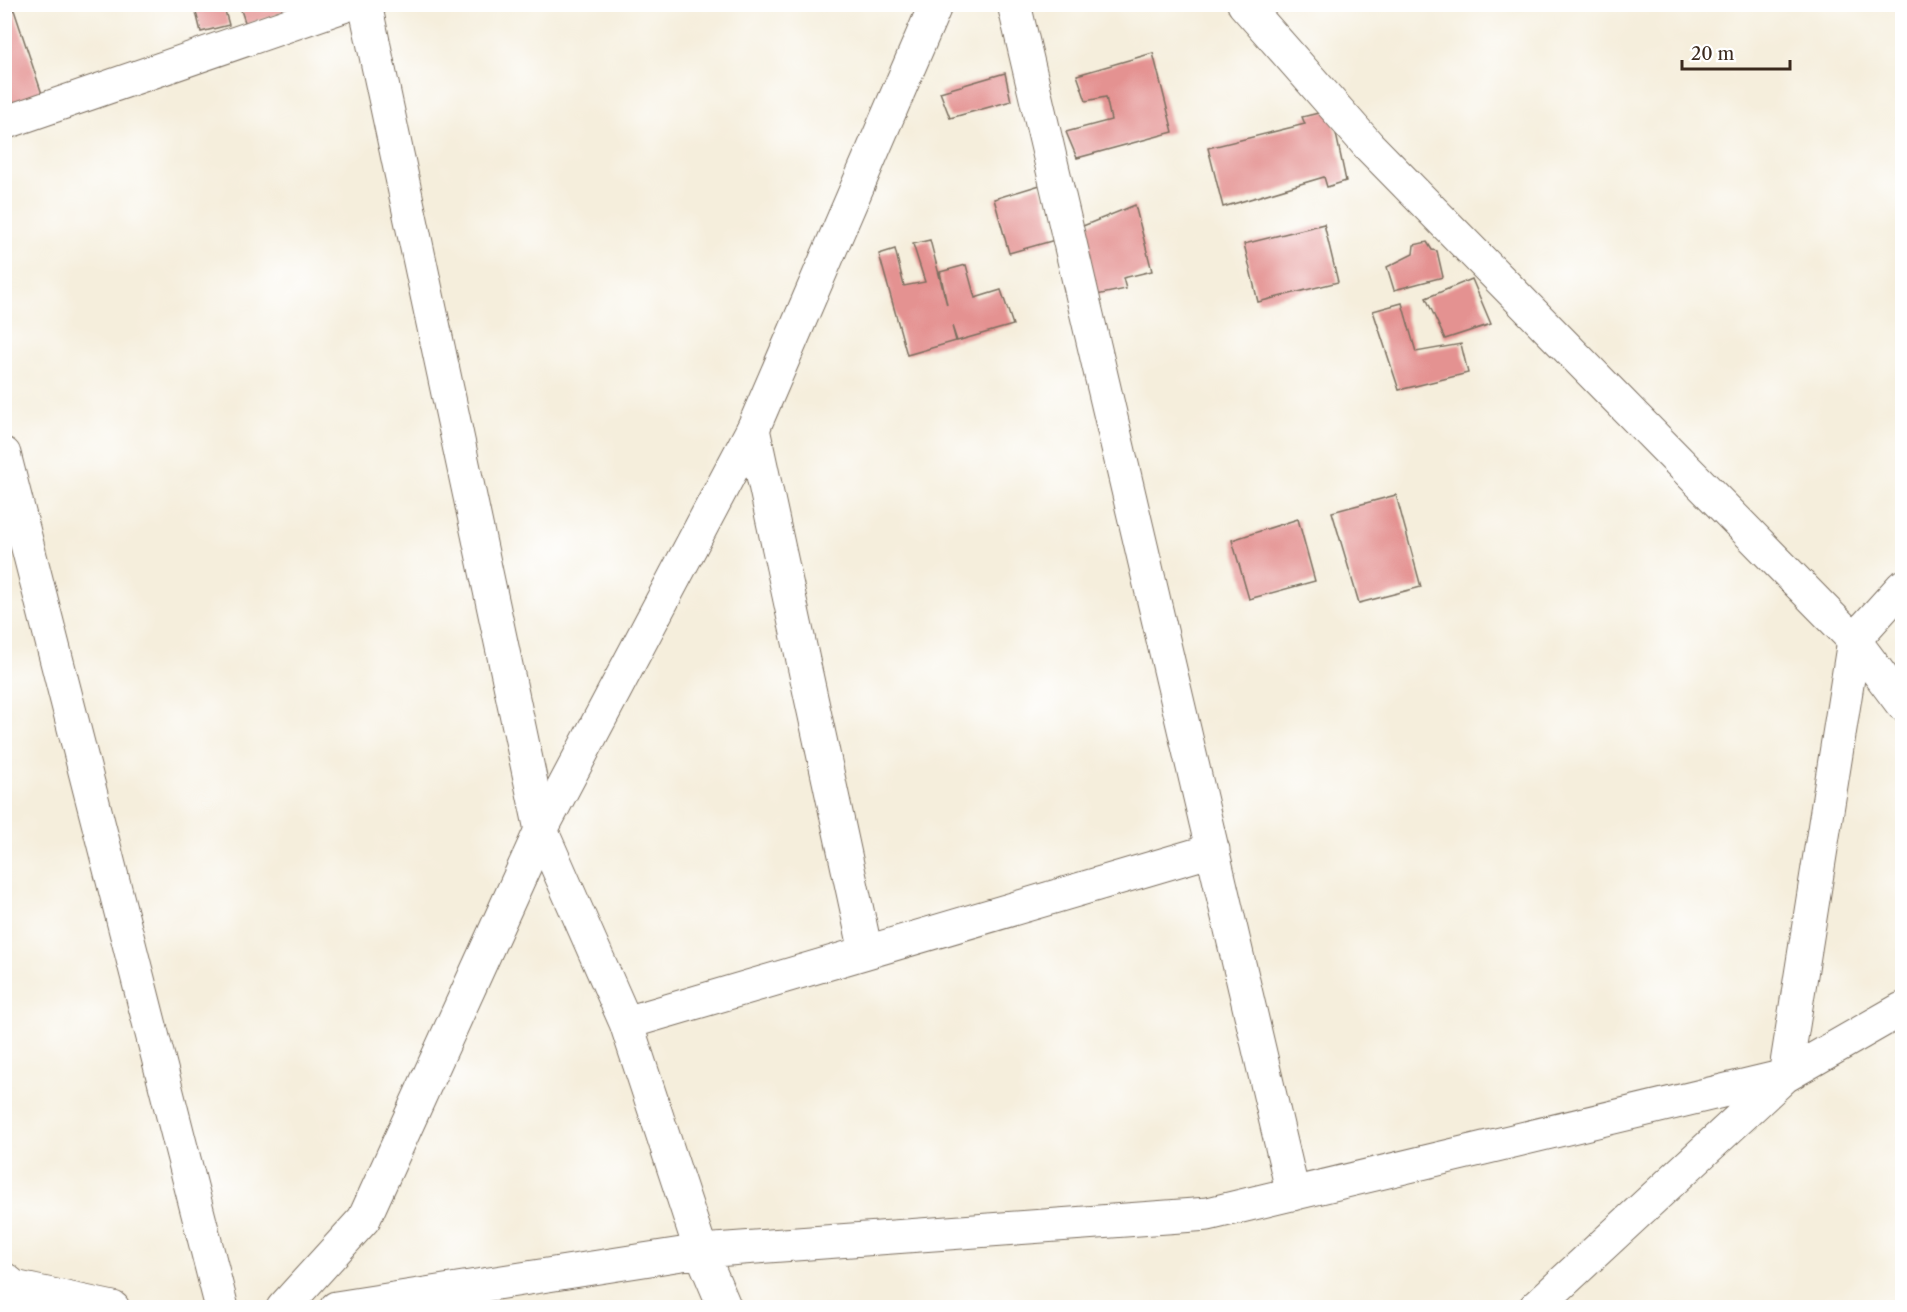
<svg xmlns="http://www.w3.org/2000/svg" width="1907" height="1312" font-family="'Libre Caslon Text',serif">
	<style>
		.building { fill: #e49291 }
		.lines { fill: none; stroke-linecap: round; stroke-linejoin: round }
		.minor-casing { stroke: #7c6f60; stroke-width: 35 }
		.tertiary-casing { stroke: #7c6f60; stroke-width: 35 }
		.minor { stroke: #fff; stroke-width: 33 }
		.tertiary { stroke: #fff; stroke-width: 33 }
	</style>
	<rect width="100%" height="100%" fill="#fff"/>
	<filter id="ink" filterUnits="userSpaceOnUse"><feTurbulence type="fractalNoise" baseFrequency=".0167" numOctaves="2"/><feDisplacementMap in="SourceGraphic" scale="12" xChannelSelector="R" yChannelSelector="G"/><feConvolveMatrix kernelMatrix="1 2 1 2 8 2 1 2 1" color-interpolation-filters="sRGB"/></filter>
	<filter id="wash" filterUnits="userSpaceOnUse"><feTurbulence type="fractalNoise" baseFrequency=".008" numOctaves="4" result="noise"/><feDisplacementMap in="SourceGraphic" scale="24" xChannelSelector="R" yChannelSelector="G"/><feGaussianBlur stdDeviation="1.35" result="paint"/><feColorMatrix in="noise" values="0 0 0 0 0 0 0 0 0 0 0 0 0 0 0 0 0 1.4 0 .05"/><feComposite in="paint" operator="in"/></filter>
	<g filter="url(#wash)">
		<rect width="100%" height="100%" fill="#f5eedc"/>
		<g id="blocks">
			<path class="building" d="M194 4H223L229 25 201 32Z
				M239 4H308L246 25Z
				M14 10 42 94 4 105V11Z
				M1153 53 1173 132 1077 158 1066 132 1111 120 1106 97 1086 101 1077 75Z
				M1005 73 1011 101 950 118 940 92Z
				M1331 110 1346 181 1327 187 1324 177 1223 207 1208 148 1305 124 1302 117Z
				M1040 185 1055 240 1009 253 994 199Z
				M1135 205 1152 271 1123 278 1126 289 1092 296 1073 230Z
				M1324 224 1338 282 1258 302 1244 244Z
				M930 240 947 305 940 272 966 265 975 298 1001 290 1013 325 957 341 952 326 956 341 907 355 879 254 895 249 904 286 925 282 913 244Z
				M1427 242 1432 250 1437 251 1443 277 1394 290 1387 267 1413 254 1414 245Z
				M1472 279 1491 324 1445 339 1426 298Z
				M1402 303 1416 352 1461 344 1468 373 1399 390 1373 311Z
				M1396 495 1421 587 1359 603 1332 512Z
				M1298 519 1315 581 1249 599 1232 540Z"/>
		</g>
	</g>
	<g filter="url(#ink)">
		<use href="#blocks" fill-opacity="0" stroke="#7c6f60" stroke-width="1.5"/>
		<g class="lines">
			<defs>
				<path id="minor" d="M365 4 541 830 626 1023 701 1251 725 1308
					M1014 4 1293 1194
					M1244 4 1369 146 1854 640 1902 704
					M4 123 349 4
					M753 429 866 952
					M4 454 222 1308
					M626 1023 1213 850
					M336 1308 701 1251 1208 1214 1785 1076 1902 1009
					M1535 1308 1785 1076 1854 640 1902 587"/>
				<path id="tertiary" d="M4 1279 14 1287 113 1308
					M283 1308 364 1219 541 830 753 429 936 4"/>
			</defs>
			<use href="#minor" class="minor-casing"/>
			<use href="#tertiary" class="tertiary-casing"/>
			<use href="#minor" class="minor"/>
			<use href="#tertiary" class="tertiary"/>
		</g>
	</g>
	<rect width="1907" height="1312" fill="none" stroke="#fff" stroke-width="24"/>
	<path d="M1682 60v9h108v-9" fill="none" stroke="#3b2a1e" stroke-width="3"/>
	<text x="1691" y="60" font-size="18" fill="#3b2a1e" stroke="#ffffff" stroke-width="4.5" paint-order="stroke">20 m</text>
</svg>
